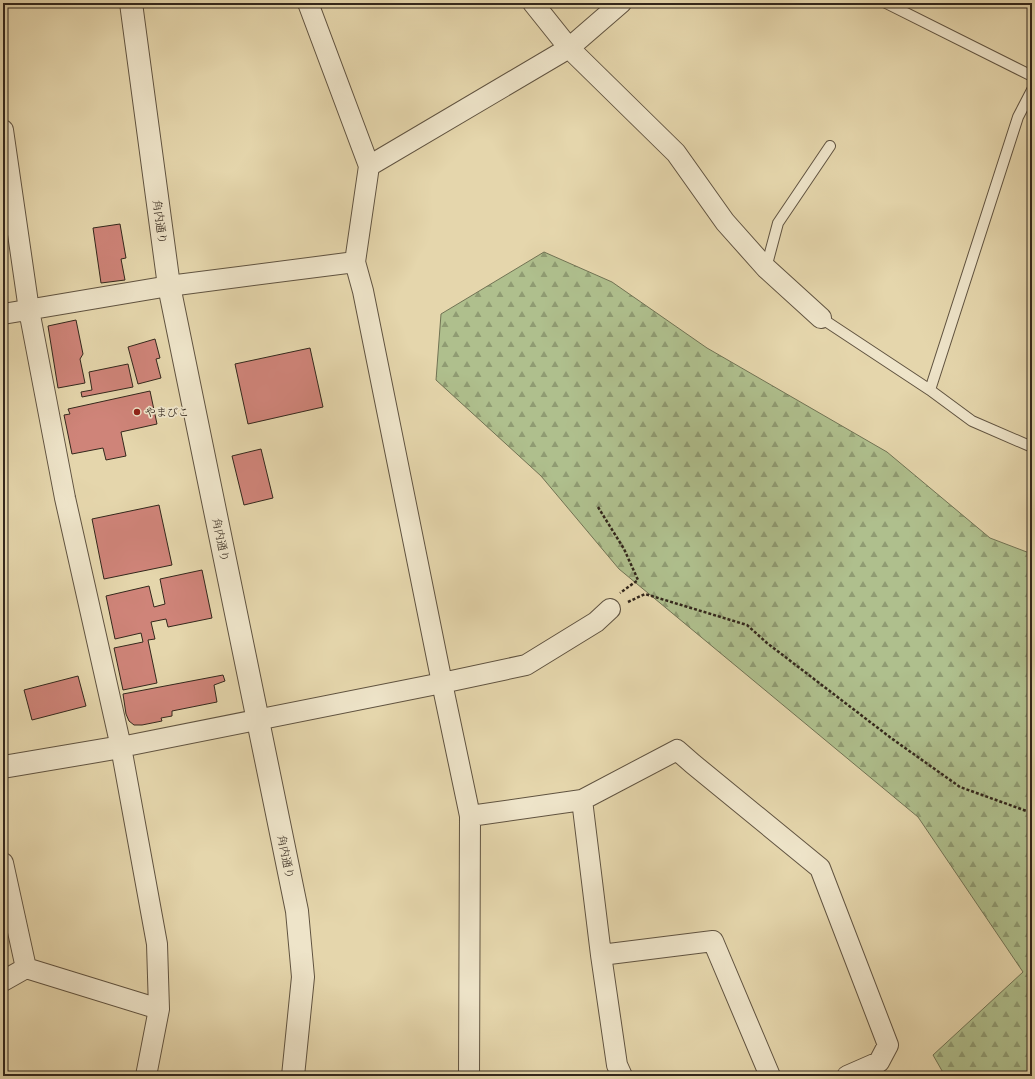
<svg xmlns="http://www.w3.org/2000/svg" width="1035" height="1079" font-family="'IM FELL French Canon','Noto Serif JP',serif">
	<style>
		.forest { fill: url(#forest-firs); stroke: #717354 }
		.building { fill: #cf8479; stroke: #33271c }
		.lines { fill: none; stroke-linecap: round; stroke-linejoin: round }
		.service-casing { stroke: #605340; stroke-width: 12 }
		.minor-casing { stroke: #605340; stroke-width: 22 }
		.tertiary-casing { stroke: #605340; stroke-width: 24 }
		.path { stroke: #33271c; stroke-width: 2.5; stroke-dasharray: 3 2; stroke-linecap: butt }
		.service { stroke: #eee4c9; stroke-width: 10 }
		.minor { stroke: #eee4c9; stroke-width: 20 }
		.tertiary { stroke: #eee4c9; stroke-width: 22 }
		.poi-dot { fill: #8f2418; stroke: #eee4c9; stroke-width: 1.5 }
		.labels { text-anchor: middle; stroke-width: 3.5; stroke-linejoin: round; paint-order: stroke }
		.street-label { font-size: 11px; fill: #33271c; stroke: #eee4c9 }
		.poi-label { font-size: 11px; fill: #33271c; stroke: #eee4c9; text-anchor: start }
	</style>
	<defs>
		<pattern id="forest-firs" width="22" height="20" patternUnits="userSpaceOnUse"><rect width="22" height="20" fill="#afbf8d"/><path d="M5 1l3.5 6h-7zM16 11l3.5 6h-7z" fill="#8f9b72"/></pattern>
	</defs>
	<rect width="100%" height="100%" fill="#e5d6ac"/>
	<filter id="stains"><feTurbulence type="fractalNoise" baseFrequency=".005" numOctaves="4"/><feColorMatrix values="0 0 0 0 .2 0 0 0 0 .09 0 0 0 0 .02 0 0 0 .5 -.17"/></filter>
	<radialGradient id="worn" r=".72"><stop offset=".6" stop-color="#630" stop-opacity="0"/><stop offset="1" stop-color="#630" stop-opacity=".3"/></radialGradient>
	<path class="forest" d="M544 252 612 282 707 348 887 452 990 538 1032 554V1076H945L933 1055 1023 972 918 817 619 569 541 476 436 380 441 314Z"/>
	<path class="building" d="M120 224 126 258 121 259 125 280 101 283 93 228Z
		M76 320 83 354 80 359 85 383 58 388 48 326Z
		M155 339 160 358 156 359 161 378 138 384 128 347Z
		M310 348 323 407 248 424 235 364Z
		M128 364 133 387 82 397 81 392 92 390 89 372Z
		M150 391 157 424 121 432 126 456 106 460 103 448 72 454 64 415 70 414 68 409Z
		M261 449 273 498 244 505 232 456Z
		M159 505 172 565 104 579 92 519Z
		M202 570 212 618 168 627 166 619 151 622 155 639 148 640 157 683 123 690 114 648 143 642 141 633 115 639 106 596 149 586 154 607 165 604 160 579Z
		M223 675 225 681 214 685 217 702 172 711V716L161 718 162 721 142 725H134L129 721 126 714 123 694Z
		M78 676 86 706 32 720 24 690Z"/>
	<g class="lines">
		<defs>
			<path id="service" d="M886 3 1032 76
				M766 268 778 223 830 146
				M821 318 930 390 972 421 1032 447
				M930 390 1018 117 1032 90"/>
			<path id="minor" d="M308 3 369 166
				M533 3 569 48 676 153 725 222 766 268 821 318
				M3 130 29 310 65 498 121 747 157 944 159 1009 146 1076
				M3 314 169 286 355 262
				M121 747 442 683 526 665 596 622 610 609
				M582 800 601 955 617 1065 622 1076
				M470 816 582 800 677 750 693 764 820 868 888 1045 879 1062 847 1076
				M3 863 26 968
				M601 955 713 941 770 1076
				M3 981 26 968 159 1009
				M469 1076 470 816 442 683 363 291 355 262 369 166 569 48 621 3"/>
			<path id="tertiary" d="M131 3 169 286 297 911 303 977 293 1076
				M3 767 121 747"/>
		</defs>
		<use href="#service" class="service-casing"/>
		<use href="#minor" class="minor-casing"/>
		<use href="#tertiary" class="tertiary-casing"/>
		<path class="path" d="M598 507 624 549 638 580 620 593
			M628 602 645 594 747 625 767 643 891 738 960 787 1032 813"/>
		<use href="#service" class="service"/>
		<use href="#minor" class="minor"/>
		<use href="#tertiary" class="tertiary"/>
	</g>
	<circle class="poi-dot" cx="137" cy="412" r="4"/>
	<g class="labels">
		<g class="street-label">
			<text transform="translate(160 222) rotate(82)" y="4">角内通り</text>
			<text transform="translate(221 540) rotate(78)" y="4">角内通り</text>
			<text transform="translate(286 857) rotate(78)" y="4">角内通り</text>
		</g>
		<g class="poi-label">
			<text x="145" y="416">やまびこ</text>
		</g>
	</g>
	<rect width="1035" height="1079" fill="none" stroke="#e5d6ac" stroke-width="16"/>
	<rect x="4" y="4" width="1027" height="1071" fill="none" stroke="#33271c" stroke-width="2"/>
	<rect x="8" y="8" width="1019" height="1063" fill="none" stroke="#33271c"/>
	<rect width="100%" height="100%" filter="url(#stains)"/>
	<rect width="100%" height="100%" fill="url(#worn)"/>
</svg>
